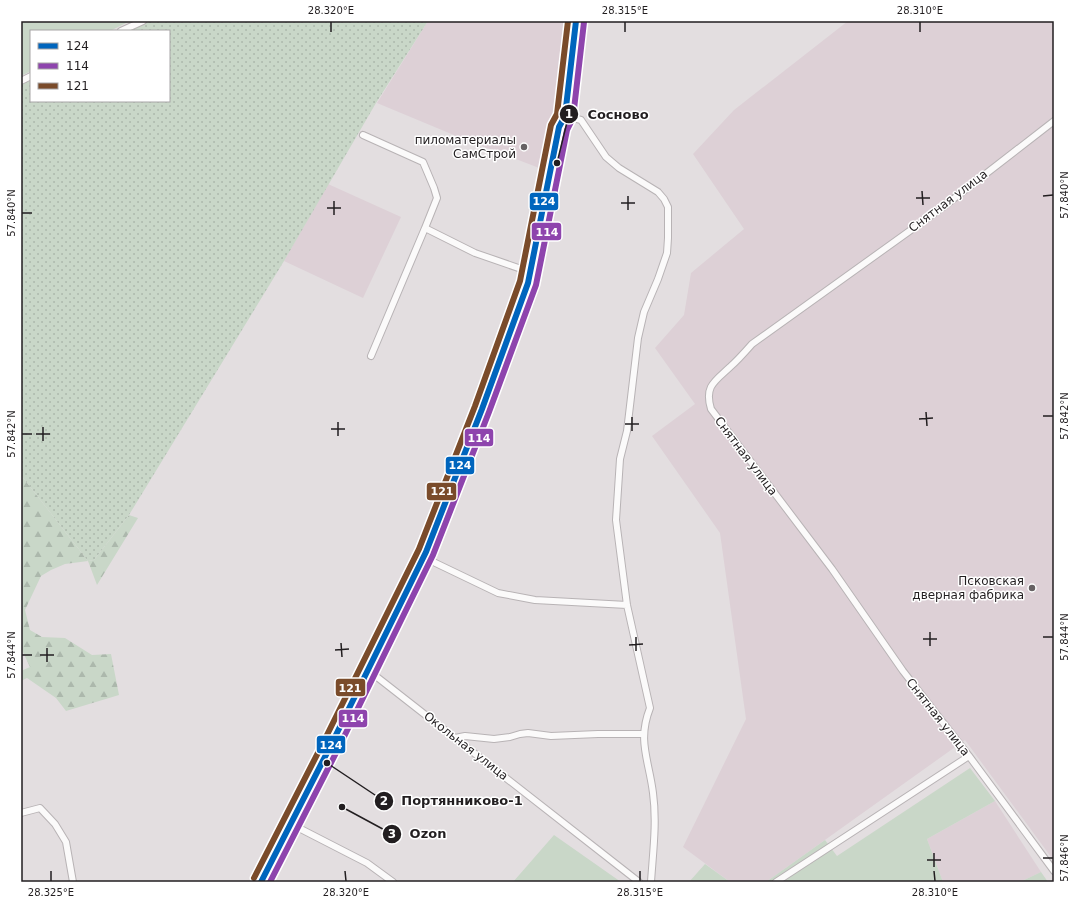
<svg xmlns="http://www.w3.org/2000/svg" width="1075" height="903" font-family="'DejaVu Sans',sans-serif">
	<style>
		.built { fill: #ddd0d6 }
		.grass { fill: #c9d7c8 }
		.forest { fill: url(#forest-firs) }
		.garden { fill: url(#garden-dots) }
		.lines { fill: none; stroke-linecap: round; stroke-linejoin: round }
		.minor-casing { stroke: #b8b3b5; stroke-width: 8 }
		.minor { stroke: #fbfafa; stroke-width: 6 }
		.bus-1-casing { stroke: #fff; stroke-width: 9 }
		.bus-2-casing { stroke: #fff; stroke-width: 9 }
		.bus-3-casing { stroke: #fff; stroke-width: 9 }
		.bus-1 { stroke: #0065bd; stroke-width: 6 }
		.bus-2 { stroke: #8e44ad; stroke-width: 6 }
		.bus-3 { stroke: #7a4b2a; stroke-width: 6 }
		.ticks { fill: none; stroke: #221e20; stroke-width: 1.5 }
		.poi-dot { fill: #666163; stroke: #fff; stroke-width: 1.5 }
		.labels { text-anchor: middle; stroke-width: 3; stroke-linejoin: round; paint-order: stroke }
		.poi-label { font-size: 12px; fill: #221e20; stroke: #fff; text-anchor: end }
		.street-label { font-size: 12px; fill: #221e20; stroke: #fff }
		.leader { fill: none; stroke: #221e20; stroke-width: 1.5 }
		.callout-dot { fill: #221e20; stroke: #fff; stroke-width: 1.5 }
		.mark-label { font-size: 12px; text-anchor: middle; font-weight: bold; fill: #fff }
		.callout-label { font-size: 13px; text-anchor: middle; font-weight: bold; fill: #221e20; stroke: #fff; stroke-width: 3; stroke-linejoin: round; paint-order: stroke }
		.line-badge { stroke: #fff; stroke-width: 1.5 }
		.badge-label { font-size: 11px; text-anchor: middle; font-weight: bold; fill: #fff }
		.neatline { fill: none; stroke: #221e20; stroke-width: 1.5 }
		.ticks-label { font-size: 10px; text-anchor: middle; fill: #221e20 }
	</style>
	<defs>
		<pattern id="forest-firs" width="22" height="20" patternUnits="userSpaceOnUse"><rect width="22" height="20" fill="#c9d7c8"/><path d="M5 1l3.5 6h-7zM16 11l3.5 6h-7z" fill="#acb8ac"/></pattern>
		<pattern id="garden-dots" width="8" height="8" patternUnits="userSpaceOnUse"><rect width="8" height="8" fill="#c9d7c8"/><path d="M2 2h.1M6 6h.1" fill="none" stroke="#acb8ac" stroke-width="1.8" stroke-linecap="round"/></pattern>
	</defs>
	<rect width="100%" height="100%" fill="#e3dee0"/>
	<path class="built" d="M428 21H567L547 171 461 138 377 103Z
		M848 21H1054V861L965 740 766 882H730L683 847 746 719 720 533 652 436 695 404 655 348 684 315 691 273 744 229 693 154 734 110Z
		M328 184 401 217 363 298 284 261Z
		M995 801 1041 872 1020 882H943L927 839Z"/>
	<path class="grass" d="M21 21H130L110 31H31V71L21 76Z
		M970 768 995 801 927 839 943 882H766L825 840 837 856Z
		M554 835 621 882H513Z
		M705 864 730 882H689Z
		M1041 872 1048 882H1020Z"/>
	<path class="forest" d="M21 475 88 561 94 560 129 515 138 518 97 585 88 561 65 564 51 570 41 576 25 610 30 630 42 637 65 638 92 655 111 654 119 695 66 711 56 698 27 678 21 681V671L30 667 21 648Z"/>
	<path class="garden" d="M150 21H428L376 103 284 261 129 515 94 560 88 561 21 475V85L31 80V101H169V31H130Z"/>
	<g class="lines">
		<defs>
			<path id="minor" d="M121 31 143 21
				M21 81 31 76
				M565 116 581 120 606 157 619 168 658 192 664 199 668 207V238L667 253 658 279 644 312 638 338 627 431 620 459 616 520 627 605 650 708C637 741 649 760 653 793 657 822 653 852 651 882
				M1054 121 943 207 752 344C745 352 738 360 730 367 715 381 704 386 711 409L832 569 903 671 969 756 1054 871
				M363 135 423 162 434 188 437 198 425 228
				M371 356 425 228 475 253 530 272
				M423 557 498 593 535 600 627 605
				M368 670 639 882
				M455 738 465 736 494 739 510 737 520 734 528 733 551 736 598 734H643
				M21 813 40 808 55 824 66 842 73 882
				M291 824 367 863 393 882
				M261 882 331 745 359 686 364 678 426 552 482 409 528 283 559 127 565 116 576 21
				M776 882 969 756"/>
		</defs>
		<use href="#minor" class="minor-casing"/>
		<use href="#minor" class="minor"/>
		<defs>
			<path id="bus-1" d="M261 882 331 745 426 552 482 409 528 283 559 127 565 116 576 21"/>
			<path id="bus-2" d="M270 882 338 749 433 555 489 412 536 285 567 130 573 118 584 22"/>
			<path id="bus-3" d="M254 878 324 741 419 549 475 406 520 281 551 125 557 114 568 21"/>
		</defs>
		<use href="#bus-1" class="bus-1-casing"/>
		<use href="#bus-2" class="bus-2-casing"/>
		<use href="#bus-3" class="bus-3-casing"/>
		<use href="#bus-1" class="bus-1"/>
		<use href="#bus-2" class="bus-2"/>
		<use href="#bus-3" class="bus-3"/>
	</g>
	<path class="ticks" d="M331 22V32M625 22V32M920 22V32M922 191 923 205M628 196V210M1043 196 1053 195M916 198H930M334 201V215M621 203H635M327 208H341M22 213H32M926 412 927 426M1043 416H1053M632 417V431M919 419 933 418M338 422V436M625 424H639M43 427V441M331 429H345M22 434H32M36 434H50M930 632V646M636 637V651M1043 637H1053M923 639H937M341 643 342 657M629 645 643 644M47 648V662M335 650 349 649M22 655H32M40 655H54M934 853V867M1043 858H1053M927 860H941M51 871V881M345 871 346 881M640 871V881M934 871 935 881"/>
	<g class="poi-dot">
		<circle cx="524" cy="147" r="4"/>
		<circle cx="1032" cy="588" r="4"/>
	</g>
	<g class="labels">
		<g class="poi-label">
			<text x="516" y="144">пиломатериалы<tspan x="516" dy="14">СамСтрой</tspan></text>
			<text x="1024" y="585">Псковская<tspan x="1024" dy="14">дверная фабрика</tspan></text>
		</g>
		<g class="street-label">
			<text transform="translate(948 201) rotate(-37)" y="4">Снятная улица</text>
			<text transform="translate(746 456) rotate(53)" y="4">Снятная улица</text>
			<text transform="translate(938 717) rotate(52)" y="4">Снятная улица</text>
			<text transform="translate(466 746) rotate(38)" y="4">Окольная улица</text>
		</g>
	</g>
	<path class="leader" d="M557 163L569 114M327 763L384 801M342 807L392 834"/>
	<g class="callout-dot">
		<circle cx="557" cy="163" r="4"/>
		<circle cx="327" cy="763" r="4"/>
		<circle cx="342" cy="807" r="4"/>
		<circle cx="569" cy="114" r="10"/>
		<circle cx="384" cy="801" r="10"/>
		<circle cx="392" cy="834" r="10"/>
	</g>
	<g class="mark-label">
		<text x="569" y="118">1</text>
		<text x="384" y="805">2</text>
		<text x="392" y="838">3</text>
	</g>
	<g class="callout-label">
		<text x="618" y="119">Сосново</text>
		<text x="462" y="805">Портянниково-1</text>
		<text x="428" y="838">Ozon</text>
	</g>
	<g class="line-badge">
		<rect x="529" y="192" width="30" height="19" rx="4" fill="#0065bd"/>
		<rect x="531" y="222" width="31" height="19" rx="4" fill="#8e44ad"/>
		<rect x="464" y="428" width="30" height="19" rx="4" fill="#8e44ad"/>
		<rect x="445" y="456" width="30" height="19" rx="4" fill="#0065bd"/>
		<rect x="426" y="482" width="31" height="19" rx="4" fill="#7a4b2a"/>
		<rect x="335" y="678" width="31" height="19" rx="4" fill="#7a4b2a"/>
		<rect x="338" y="709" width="30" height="19" rx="4" fill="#8e44ad"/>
		<rect x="316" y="735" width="30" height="19" rx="4" fill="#0065bd"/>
	</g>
	<g class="badge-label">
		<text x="544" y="205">124</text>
		<text x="547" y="236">114</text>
		<text x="479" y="442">114</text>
		<text x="460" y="469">124</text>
		<text x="442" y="495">121</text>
		<text x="350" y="692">121</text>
		<text x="353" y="722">114</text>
		<text x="331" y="749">124</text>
	</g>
	<rect width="1075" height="903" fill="none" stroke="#ffffff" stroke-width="44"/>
	<rect x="30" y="30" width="140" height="72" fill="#ffffff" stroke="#a7a5a6"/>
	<rect x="38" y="43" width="20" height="6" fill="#0065bd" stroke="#a7a5a6"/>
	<text x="66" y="50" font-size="12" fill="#221e20">124</text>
	<rect x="38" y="63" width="20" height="6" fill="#8e44ad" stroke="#a7a5a6"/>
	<text x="66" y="70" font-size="12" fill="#221e20">114</text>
	<rect x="38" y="83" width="20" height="6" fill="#7a4b2a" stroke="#a7a5a6"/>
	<text x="66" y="90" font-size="12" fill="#221e20">121</text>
	<rect x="22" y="22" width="1031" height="859" class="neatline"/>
	<g class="ticks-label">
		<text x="331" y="14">28.320°E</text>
		<text x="625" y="14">28.315°E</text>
		<text x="920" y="14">28.310°E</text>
		<text transform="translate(1064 195) rotate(-90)" y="4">57.840°N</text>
		<text transform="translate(11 213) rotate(-90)" y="4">57.840°N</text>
		<text transform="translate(1064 416) rotate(-90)" y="4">57.842°N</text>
		<text transform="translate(11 434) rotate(-90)" y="4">57.842°N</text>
		<text transform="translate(1064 637) rotate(-90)" y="4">57.844°N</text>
		<text transform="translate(11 655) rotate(-90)" y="4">57.844°N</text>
		<text transform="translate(1064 858) rotate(-90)" y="4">57.846°N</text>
		<text x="51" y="896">28.325°E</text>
		<text x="346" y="896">28.320°E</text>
		<text x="640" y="896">28.315°E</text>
		<text x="935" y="896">28.310°E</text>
	</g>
</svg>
